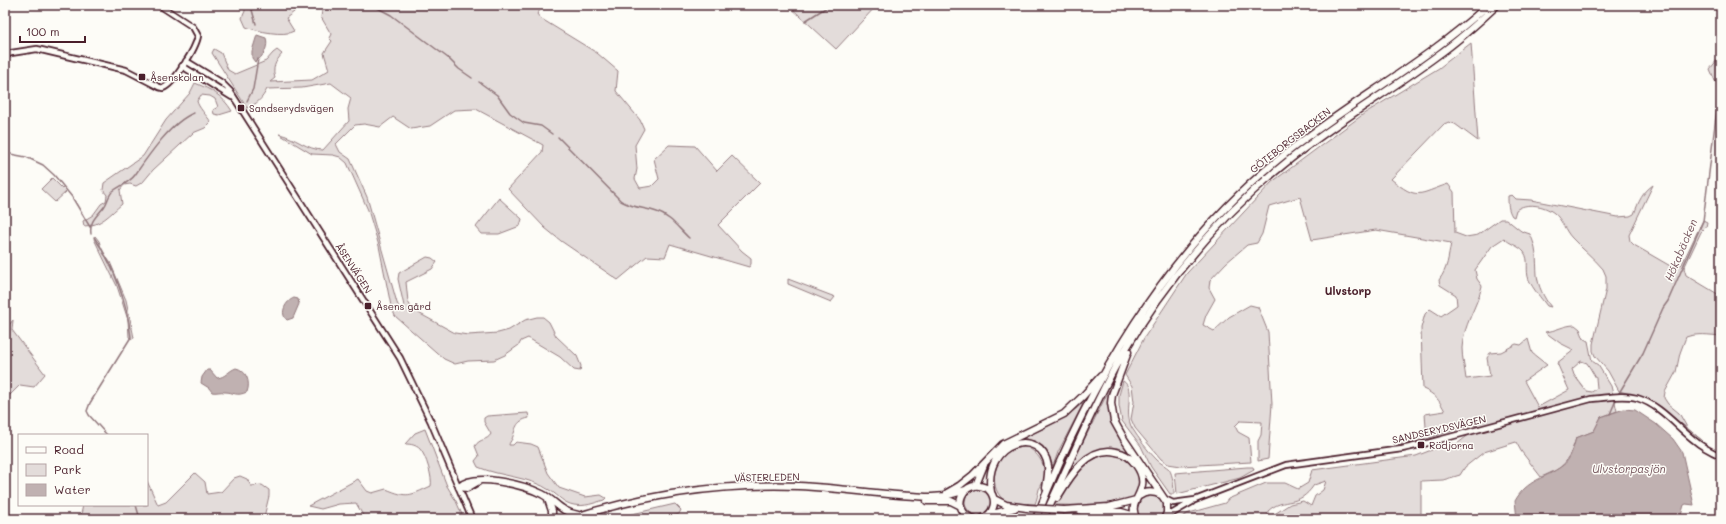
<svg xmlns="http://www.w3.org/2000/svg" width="1726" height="524" font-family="Mali,sans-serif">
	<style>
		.built { fill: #f0ece8 }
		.green { fill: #e3dcda; stroke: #967e82; fill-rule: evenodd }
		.water { fill: #c0b1b1; stroke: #91777b }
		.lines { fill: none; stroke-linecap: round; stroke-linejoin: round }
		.stream { stroke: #91777b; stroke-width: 1.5 }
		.tertiary-casing { stroke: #4a1f2b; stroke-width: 8 }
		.trunk-casing { stroke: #4a1f2b; stroke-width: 9 }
		.tertiary { stroke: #fdfcf7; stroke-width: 4.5 }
		.trunk { stroke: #fdfcf7; stroke-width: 6 }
		.trunk-bridge-casing { stroke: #4a1f2b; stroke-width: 9; stroke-linecap: butt }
		.trunk-bridge { stroke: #fdfcf7; stroke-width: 6 }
		.poi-dot { fill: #4a1f2b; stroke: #fdfcf7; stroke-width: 1.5 }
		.labels { text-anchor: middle; stroke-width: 3; stroke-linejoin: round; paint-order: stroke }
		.poi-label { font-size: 10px; fill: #4a1f2b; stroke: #fdfcf7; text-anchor: start }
		.street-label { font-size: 10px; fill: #4a1f2b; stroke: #fdfcf7 }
		.water-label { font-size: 11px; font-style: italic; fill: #73525a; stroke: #fdfcf7 }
		.neighbourhood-label { font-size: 11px; font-weight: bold; fill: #4a1f2b; stroke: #fdfcf7 }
	</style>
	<rect width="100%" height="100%" fill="#fdfcf7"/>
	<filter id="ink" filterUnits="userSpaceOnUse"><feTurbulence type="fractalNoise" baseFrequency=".025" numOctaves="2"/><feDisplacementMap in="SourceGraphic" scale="8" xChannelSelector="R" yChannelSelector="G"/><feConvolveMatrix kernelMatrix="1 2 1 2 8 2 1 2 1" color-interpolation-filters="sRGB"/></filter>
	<g filter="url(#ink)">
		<path class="built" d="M805 511 859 519H729Z"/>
		<path class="green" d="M245 5H295L294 12 286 18 294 31C284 37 257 31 246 27L242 18 245 11Z
			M320 5H544L537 14 540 18 597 53 618 71 616 91 640 120 644 129 635 145 637 169 635 179 640 188 652 186 659 179 654 159 669 145 695 146 717 171 732 156 760 183 718 225 742 251 751 258V264L749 267 670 244 665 257 647 256 618 280 561 241 545 228 508 189 542 152 543 145 476 109 454 110 430 126 411 129 393 117 380 127 364 124 355 125 336 144 340 152 350 159 367 197 397 303 400 309 402 310 404 306 398 279 399 273 427 257 432 258 437 262 432 269 406 282 408 302 413 310 455 333 468 335 498 333 509 330 525 320 537 317H543L549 322 556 336 577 356 581 366 580 371 574 370 560 357 528 338 521 341 519 345 505 355 494 360 468 361 455 364 444 359 395 316 391 306 379 246 368 210 347 163 340 157 333 155 312 154 279 134C295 137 307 150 323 150L349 121 348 109 351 98 331 83 302 88 267 89C262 99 257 104 247 108L212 53 214 49 221 53 228 70 235 74 266 61 273 53 277 50 282 54C275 62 272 68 275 78L270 82 312 80 329 70 324 53 332 41 329 38 331 34 321 17 322 11Z
			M788 5H877L836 49Z
			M1471 43 1478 141 1455 124 1449 122 1444 124 1391 179C1418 201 1418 194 1448 184L1454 192 1455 233 1466 237 1478 235 1500 219H1506L1521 231 1530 234C1537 248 1536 259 1537 275 1538 286 1544 298 1551 307L1547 306C1541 298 1533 289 1529 280 1525 270 1530 261 1524 252 1518 245 1509 244 1504 238L1492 246 1475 270 1477 279 1482 286C1477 307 1463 326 1462 348 1462 358 1465 370 1466 379L1490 376 1487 358 1490 353 1501 352 1516 344 1521 345 1528 339 1532 353 1547 365 1524 381 1538 407 1569 390 1557 363 1574 350 1560 343 1545 332C1556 331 1564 325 1575 325L1580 329 1584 339 1588 341 1592 361 1598 365 1611 386 1617 411 1601 417 1594 431 1576 438C1568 463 1565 467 1541 477L1521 451 1516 442 1484 452 1465 467 1460 475 1443 480 1421 481V519H1177L1189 513 1225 503 1228 499 1266 483H1285L1298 489 1308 483 1312 470 1416 456 1447 444H1457L1480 426 1472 425 1426 439 1395 446 1394 444 1395 440 1417 436 1426 427 1425 414 1445 411C1439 400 1435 394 1423 389L1421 328 1425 314 1430 309 1441 316 1457 305 1456 295 1440 285 1439 280C1448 268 1448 258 1451 243L1376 230 1312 240 1300 197 1269 206 1262 234 1257 243 1247 245 1226 263 1210 280 1209 288 1215 299 1206 315 1203 325 1214 331 1229 317 1250 305 1258 307 1268 332 1272 404 1268 459 1258 461V441L1261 435 1262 422 1240 421 1235 426 1238 432 1249 438 1251 462 1181 466 1168 464 1161 459 1135 428 1131 419 1134 402 1132 386 1125 375 1144 338 1187 273 1272 182 1365 113 1439 68ZM1581 361 1587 363 1596 378 1597 388 1592 392 1586 391 1574 375 1572 369ZM1326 481 1323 490 1315 496 1311 506 1303 501 1290 504 1270 517 1268 516V511C1284 496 1298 509 1314 485Z
			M1721 55V118C1715 109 1717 94 1720 84L1715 81 1710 69Z
			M195 83C212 90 222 95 232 111L219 115 214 114 213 110 218 107 215 99 210 96 201 95 197 101C198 107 207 116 211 122L205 128 193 133 153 170 143 182 136 186 130 184 124 185 120 190 122 204C110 214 101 226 84 226L83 221 93 215 101 204 106 201 107 195 103 190 104 183 143 156 166 120 190 93Z
			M52 178 66 192 55 202 41 189Z
			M1653 185 1629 235 1630 241 1634 245 1672 267H1678L1682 264 1703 220 1707 222 1706 227 1701 232 1684 268 1686 275 1721 296V336C1709 335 1698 333 1686 337L1680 353 1676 372 1665 392 1664 398 1668 404 1679 413 1688 429 1703 441 1657 404 1647 398 1619 391 1608 371 1595 356 1593 351V344L1606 289V276L1603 269C1594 258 1582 249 1572 238 1565 231 1562 219 1554 213 1544 205 1526 202 1516 210L1514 217 1512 216C1508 210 1508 204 1508 196L1512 195 1516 199 1531 200 1618 217 1630 216 1634 214C1639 201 1642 193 1653 185Z
			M499 198 522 219 520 226 499 234H482L476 227Z
			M95 236 99 241 103 253 110 262 126 300 133 333 134 338 132 339 129 337 128 320 117 286 94 239Z
			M788 279 835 297 831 302 788 284Z
			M13 320 12 330 45 374 34 387 20 385 5 400V330Z
			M1123 381C1136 389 1123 412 1132 428 1139 439 1147 450 1157 460 1160 463 1166 466 1169 469 1173 475 1174 487 1174 494H1170L1151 467 1141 446 1122 421 1119 406V395Z
			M1109 390V415L1113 426 1132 455C1105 435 1081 461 1064 480Z
			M1084 402 1058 452 1053 466C1047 451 1040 441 1023 438 1045 428 1067 418 1084 402Z
			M528 413 529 418C515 421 516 429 512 439 511 441 509 443 509 445H513L516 442 531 444 538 447 548 473 559 488 585 497 601 495 606 498 604 500C594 503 585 507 574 505 563 503 559 496 551 491 529 476 501 477 478 467L475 461 479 456 475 446C480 438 487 441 491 434L484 422V418L487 416Z
			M425 429 447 486 456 501 464 519H365L356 503 339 504 321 509 308 506 358 479 367 491 372 493 386 489C408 498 409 496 431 486 433 479 426 455 420 449 416 445 411 444 405 444L415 433Z
			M1027 447C1040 454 1049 469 1042 484 1041 486 1040 487 1039 489 1038 494 1037 499 1035 504L1009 503C989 494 991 465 1006 453 1012 448 1019 447 1027 447Z
			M1108 454C1116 455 1125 457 1131 463 1142 474 1144 494 1127 501 1105 508 1078 505 1055 505 1067 482 1082 460 1108 454Z
			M1247 467H1253L1254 470 1240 478 1177 494 1175 473Z
			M195 473 205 482 207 494 221 492 234 478 240 476 247 479 251 486 262 485 269 490V496L264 517 259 519H80L83 505H147V481L158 505 166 502Z
			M965 502a13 13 0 1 1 26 0a13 13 0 1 1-26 0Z
			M1150 494 1161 499C1166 506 1165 513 1160 519H1140L1136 510 1139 499Z
			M675 504 681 510 679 514 660 519H611Z"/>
		<path class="water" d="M257 35 266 38C269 46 263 58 255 62L252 58V51Z
			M294 298 298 299 299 304 293 318 287 320C279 313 286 301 294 298Z
			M236 368C246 370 251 382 247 392 236 397 234 392 225 392 220 391 216 393 212 392L209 388 201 383 202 377 207 370H210L217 378C226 377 228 371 236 368Z
			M1624 409 1635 410 1656 424 1673 439 1682 452 1694 505 1686 504 1684 505 1680 519H1517L1515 501C1527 479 1545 479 1562 466 1571 460 1573 448 1576 438L1594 431 1601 417Z"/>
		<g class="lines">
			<path class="stream" d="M254 5 252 10 256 24
				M372 5 391 15 448 58 459 69 472 78
				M805 21 830 5
				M479 82 497 95 510 113 524 123 541 126 552 134
				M247 101 253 89 258 59
				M558 137 621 201C636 209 643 207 657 212 670 216 679 229 689 238
				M5 153 26 157 43 165 54 175 72 197 90 227
				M91 234C89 221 97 216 104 207 108 202 108 195 113 191 120 186 130 182 135 175 148 156 172 121 194 113
				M94 237C114 265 127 303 131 337L90 403 87 411 89 415 107 435
				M1619 393 1643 353 1663 308 1668 301 1703 221 1719 92 1718 82 1721 80
				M1610 414 1616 400
				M136 505 140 519"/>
			<defs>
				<path id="tertiary" d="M5 56 11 53 37 49 126 70 159 87 163 88C174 84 196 48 198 36L193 27 159 5
					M186 61 222 83 230 91 400 358 431 422 472 519
					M182 66 232 97
					M1165 499 1173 503 1195 500 1286 465 1402 449 1424 444 1591 399C1606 398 1622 394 1637 398 1660 405 1676 426 1694 440 1702 447 1712 452 1721 456
					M1166 517 1192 502"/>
				<path id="trunk" d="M1128 352 1112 395 1111 403 1114 421 1124 439 1167 503V513L1164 519
					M976 485 984 465
					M459 487C474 472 524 485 542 494 557 502 559 511 578 515
					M459 487 467 488 479 481
					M991 492C982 441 1042 426 1048 466 1049 473 1047 481 1046 488
					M947 493 959 486 973 475 1003 444 1064 414 1083 396 1101 376
					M1139 496C1146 491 1153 491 1161 495
					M1057 498C1069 478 1088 445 1116 452 1125 453 1131 458 1136 465 1155 491 1124 500 1137 519
					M548 499 552 511V519
					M994 499 1006 505 1027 508
					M927 501H951L961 506
					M1064 510 1109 507 1136 500
					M1081 511 1121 512 1135 516
					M989 515 1015 508
					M569 519C643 495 721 483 799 486 844 488 888 496 932 497L945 496 966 490
					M974 519C948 511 963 475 988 489 998 499 995 513 982 519
					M1036 519C1088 385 1166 251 1279 159 1346 104 1424 64 1488 5
					M1043 519C1069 466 1090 411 1119 360 1162 286 1217 219 1283 165 1332 124 1387 93 1438 55 1459 40 1478 23 1497 5"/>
			</defs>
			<use href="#tertiary" class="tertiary-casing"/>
			<use href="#trunk" class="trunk-casing"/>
			<use href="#tertiary" class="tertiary"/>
			<use href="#trunk" class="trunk"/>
			<defs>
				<path id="trunk-bridge" d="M1027 508 1064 510"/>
			</defs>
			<use href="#trunk-bridge" class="trunk-bridge-casing"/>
			<use href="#trunk-bridge" class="trunk-bridge"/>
		</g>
	</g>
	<g class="poi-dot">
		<rect x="138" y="73" width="8" height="8" rx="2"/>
		<rect x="237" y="104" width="8" height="8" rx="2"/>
		<rect x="364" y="302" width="8" height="8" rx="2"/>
		<rect x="1417" y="441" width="8" height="8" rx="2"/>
	</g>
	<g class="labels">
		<g class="poi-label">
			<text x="150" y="81">Åsenskolan</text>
			<text x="249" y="112">Sandserydsvägen</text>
			<text x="376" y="310">Åsens gård</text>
			<text x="1429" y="449">Rödjorna</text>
		</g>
		<g class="street-label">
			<text transform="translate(1290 140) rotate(-38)" y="4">GÖTEBORGSBACKEN</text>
			<text transform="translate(354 268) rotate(57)" y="4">ÅSENVÄGEN</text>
			<text transform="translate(1439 429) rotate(-13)" y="4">SANDSERYDSVÄGEN</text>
			<text transform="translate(767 477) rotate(-1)" y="4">VÄSTERLEDEN</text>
		</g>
		<g class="water-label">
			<text transform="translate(1681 250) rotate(-67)" y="4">Hökabäcken</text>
			<text x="1629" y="473">Ulvstorpasjön</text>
		</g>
		<g class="neighbourhood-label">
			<text x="1348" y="295">Ulvstorp</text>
		</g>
	</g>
	<rect width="1726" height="524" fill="none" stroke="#fdfcf7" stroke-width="20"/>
	<rect x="10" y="10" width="1706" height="504" fill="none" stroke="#4a1f2b" stroke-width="1.5" filter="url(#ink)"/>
	<rect x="18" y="434" width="130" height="72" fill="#fdfcf7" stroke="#b5a4a5"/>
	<rect x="26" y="447" width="20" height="6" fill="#fdfcf7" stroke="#b5a4a5"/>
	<text x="54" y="454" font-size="12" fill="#4a1f2b">Road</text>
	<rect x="26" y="464" width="20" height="12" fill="#e3dcda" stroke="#b5a4a5"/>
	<text x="54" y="474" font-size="12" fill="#4a1f2b">Park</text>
	<rect x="26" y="484" width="20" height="12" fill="#c0b1b1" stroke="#b5a4a5"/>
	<text x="54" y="494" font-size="12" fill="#4a1f2b">Water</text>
	<path d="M20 36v6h65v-6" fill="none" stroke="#4a1f2b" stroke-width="2"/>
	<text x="26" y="36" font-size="12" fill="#4a1f2b" stroke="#fdfcf7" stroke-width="3" paint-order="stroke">100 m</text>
</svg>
